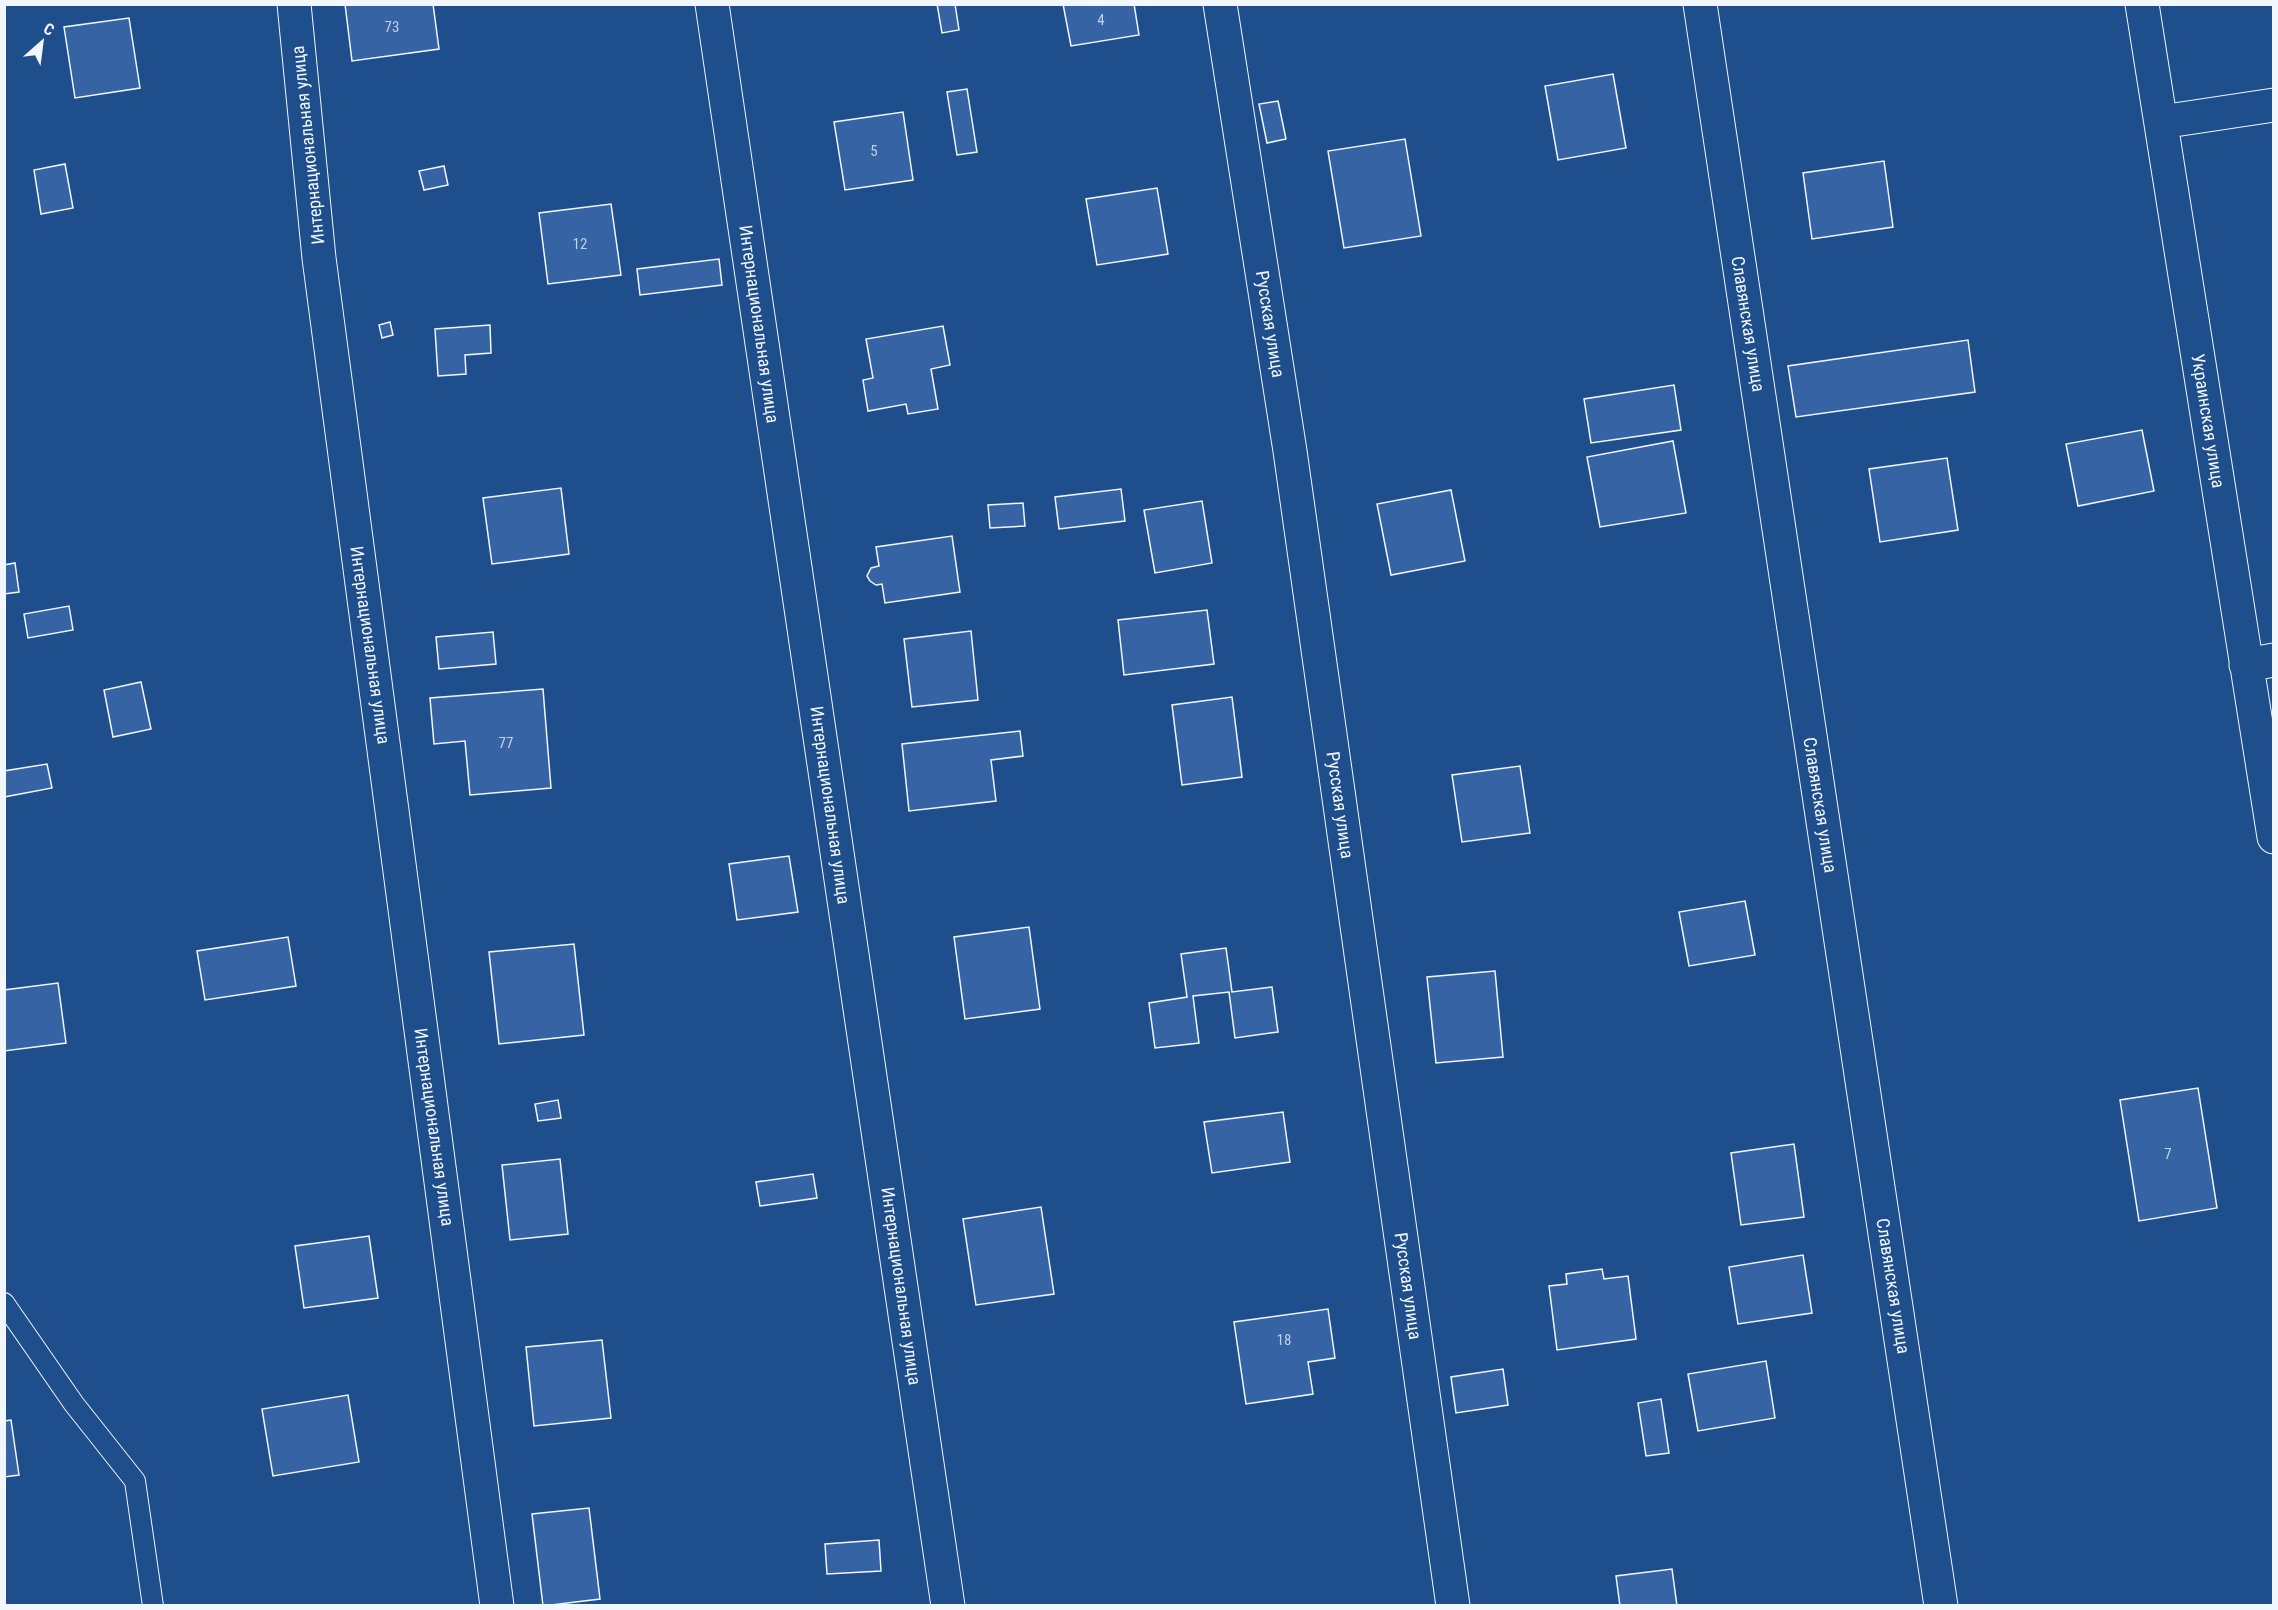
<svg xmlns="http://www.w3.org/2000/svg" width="2278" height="1610" font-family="'Roboto Condensed',sans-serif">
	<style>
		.building { fill: #3563a3; stroke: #f2f6ff; stroke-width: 1.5 }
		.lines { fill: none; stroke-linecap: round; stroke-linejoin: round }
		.lane-casing { stroke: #f2f6ff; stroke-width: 22 }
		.street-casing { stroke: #f2f6ff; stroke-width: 35 }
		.secondary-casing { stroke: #f2f6ff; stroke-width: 35 }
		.lane { stroke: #1f4e8c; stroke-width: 20 }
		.street { stroke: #1f4e8c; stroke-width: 33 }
		.secondary { stroke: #1f4e8c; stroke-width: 33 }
		.labels { text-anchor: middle; stroke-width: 4.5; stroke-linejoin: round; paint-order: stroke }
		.number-label { font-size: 15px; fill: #c3d1e8 }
		.street-label { font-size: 18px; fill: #f2f6ff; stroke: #1f4e8c }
	</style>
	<rect width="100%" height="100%" fill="#1f4e8c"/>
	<path class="building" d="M345 4H433L439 49 352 61Z
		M937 4H955L959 30 942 33Z
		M1063 4H1134L1139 35 1071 46Z
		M129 18 140 88 75 98 64 27Z
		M1613 74 1626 148 1558 160 1545 86Z
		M967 89 977 152 957 155 947 92Z
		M1278 101 1286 139 1267 143 1259 104Z
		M903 112 913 180 845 190 834 122Z
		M1405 139 1421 236 1344 248 1328 151Z
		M1884 161 1893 227 1812 239 1803 173Z
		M65 164 73 208 41 214 34 170Z
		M444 166 448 185 424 190 419 171Z
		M1157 188 1168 254 1097 265 1086 199Z
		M611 204 621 275 548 284 539 213Z
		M719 259 722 285 640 295 637 269Z
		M390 322 393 335 382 338 379 325Z
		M490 325 491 353 465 355 466 374 438 376 435 329Z
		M943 326 950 365 931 369 938 409 908 414 906 404 868 411 863 380 873 378 866 339Z
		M1968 340 1975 392 1796 417 1788 366Z
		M1674 385 1681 430 1591 443 1584 399Z
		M2142 430 2154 491 2078 506 2066 444Z
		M1673 441 1686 513 1600 527 1587 457Z
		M1947 458 1958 530 1880 542 1869 469Z
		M561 488 569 554 492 564 483 498Z
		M1121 489 1125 521 1059 529 1055 497Z
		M1451 490 1465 561 1391 575 1377 504Z
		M1202 501 1212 563 1155 573 1144 510Z
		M1023 503 1025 526 990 528 988 505Z
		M952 536 960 592 885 603 882 584 876 585 870 581 867 576 871 568 879 566 876 547Z
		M15 563 19 592 4 594V565Z
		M69 606 73 630 28 638 24 614Z
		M1207 610 1214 664 1124 675 1118 620Z
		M971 631 978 700 912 707 904 639Z
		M493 632 496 664 439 669 436 637Z
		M141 682 151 729 113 737 104 690Z
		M543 689 551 788 470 795 465 741 434 744 430 698Z
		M1232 697 1242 777 1182 785 1172 705Z
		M1020 731 1023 756 991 760 996 801 909 811 902 744Z
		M47 764 52 788 4 797V771Z
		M1520 766 1530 833 1462 842 1452 775Z
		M789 856 798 912 737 920 729 864Z
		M1745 901 1755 955 1689 966 1679 912Z
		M1029 927 1040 1009 965 1019 954 937Z
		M288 937 296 986 205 1000 197 951Z
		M574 944 584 1035 499 1044 489 952Z
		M1226 948 1232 992 1272 987 1278 1032 1235 1038 1229 992 1193 996 1199 1043 1155 1048 1149 1003 1187 997 1181 954Z
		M1495 971 1503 1057 1436 1063 1427 977Z
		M58 983 66 1043 4 1051V990Z
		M2198 1088 2217 1208 2139 1221 2120 1100Z
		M558 1100 561 1118 538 1121 535 1104Z
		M1283 1112 1290 1162 1212 1173 1204 1122Z
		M1794 1144 1804 1217 1741 1225 1731 1153Z
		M560 1159 568 1234 510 1240 502 1165Z
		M813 1174 817 1198 760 1206 756 1182Z
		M1041 1207 1054 1294 976 1305 963 1219Z
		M369 1236 378 1298 304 1308 295 1246Z
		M1803 1255 1812 1313 1738 1324 1729 1267Z
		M1602 1269 1604 1279 1628 1276 1636 1339 1557 1350 1549 1286 1567 1284 1566 1274Z
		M1328 1309 1335 1358 1308 1362 1313 1394 1246 1404 1234 1322Z
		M602 1340 611 1418 534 1426 526 1347Z
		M1766 1361 1775 1418 1698 1431 1688 1374Z
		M1503 1369 1508 1405 1456 1413 1451 1377Z
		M348 1395 359 1462 273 1476 262 1409Z
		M1661 1399 1669 1453 1646 1456 1638 1403Z
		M11 1420 19 1475 4 1477V1421Z
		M589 1508 600 1599 543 1606 532 1514Z
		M879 1540 881 1571 827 1574 825 1544Z
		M1672 1569 1677 1606H1620L1616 1576Z"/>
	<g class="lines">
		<defs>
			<path id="lane" d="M4 1303 74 1404 135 1481 153 1606"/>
			<path id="street" d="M294 4 319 258 497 1606
				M1220 4 1290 451 1453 1606
				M1700 4 1941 1606
				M2142 4 2274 837
				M2161 122 2274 105
				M2246 665 2274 660"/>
			<path id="secondary" d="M712 4 948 1606"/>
		</defs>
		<use href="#lane" class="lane-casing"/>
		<use href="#street" class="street-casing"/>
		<use href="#secondary" class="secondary-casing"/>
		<use href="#lane" class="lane"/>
		<use href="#street" class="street"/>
		<use href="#secondary" class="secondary"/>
	</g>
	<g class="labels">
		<g class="number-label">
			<text x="1101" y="25">4</text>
			<text x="392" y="32">73</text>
			<text x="874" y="156">5</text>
			<text x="580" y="249">12</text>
			<text x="506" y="748">77</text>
			<text x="2168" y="1159">7</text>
			<text x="1284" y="1345">18</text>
		</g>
		<g class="street-label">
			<text transform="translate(308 145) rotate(-96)" y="6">Интернациональная улица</text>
			<text transform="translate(759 324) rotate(82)" y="6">Интернациональная улица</text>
			<text transform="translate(1270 324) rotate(81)" y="6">Русская улица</text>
			<text transform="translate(1748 324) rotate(81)" y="6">Славянская улица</text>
			<text transform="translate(2208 421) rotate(81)" y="6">Украинская улица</text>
			<text transform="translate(370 645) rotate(82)" y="6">Интернациональная улица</text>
			<text transform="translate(830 805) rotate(82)" y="6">Интернациональная улица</text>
			<text transform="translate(1340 805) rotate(82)" y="6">Русская улица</text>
			<text transform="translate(1820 805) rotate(81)" y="6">Славянская улица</text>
			<text transform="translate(434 1127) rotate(82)" y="6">Интернациональная улица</text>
			<text transform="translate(901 1286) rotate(82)" y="6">Интернациональная улица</text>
			<text transform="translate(1408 1286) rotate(82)" y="6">Русская улица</text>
			<text transform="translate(1893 1286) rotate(81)" y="6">Славянская улица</text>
		</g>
	</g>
	<rect width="2278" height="1610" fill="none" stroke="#f2f6ff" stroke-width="12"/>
	<g transform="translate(42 42) rotate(28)" stroke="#1f4e8c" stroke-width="4.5" paint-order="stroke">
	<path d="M0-4.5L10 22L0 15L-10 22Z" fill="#f2f6ff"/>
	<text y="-9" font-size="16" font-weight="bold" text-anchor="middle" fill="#f2f6ff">С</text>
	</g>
</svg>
